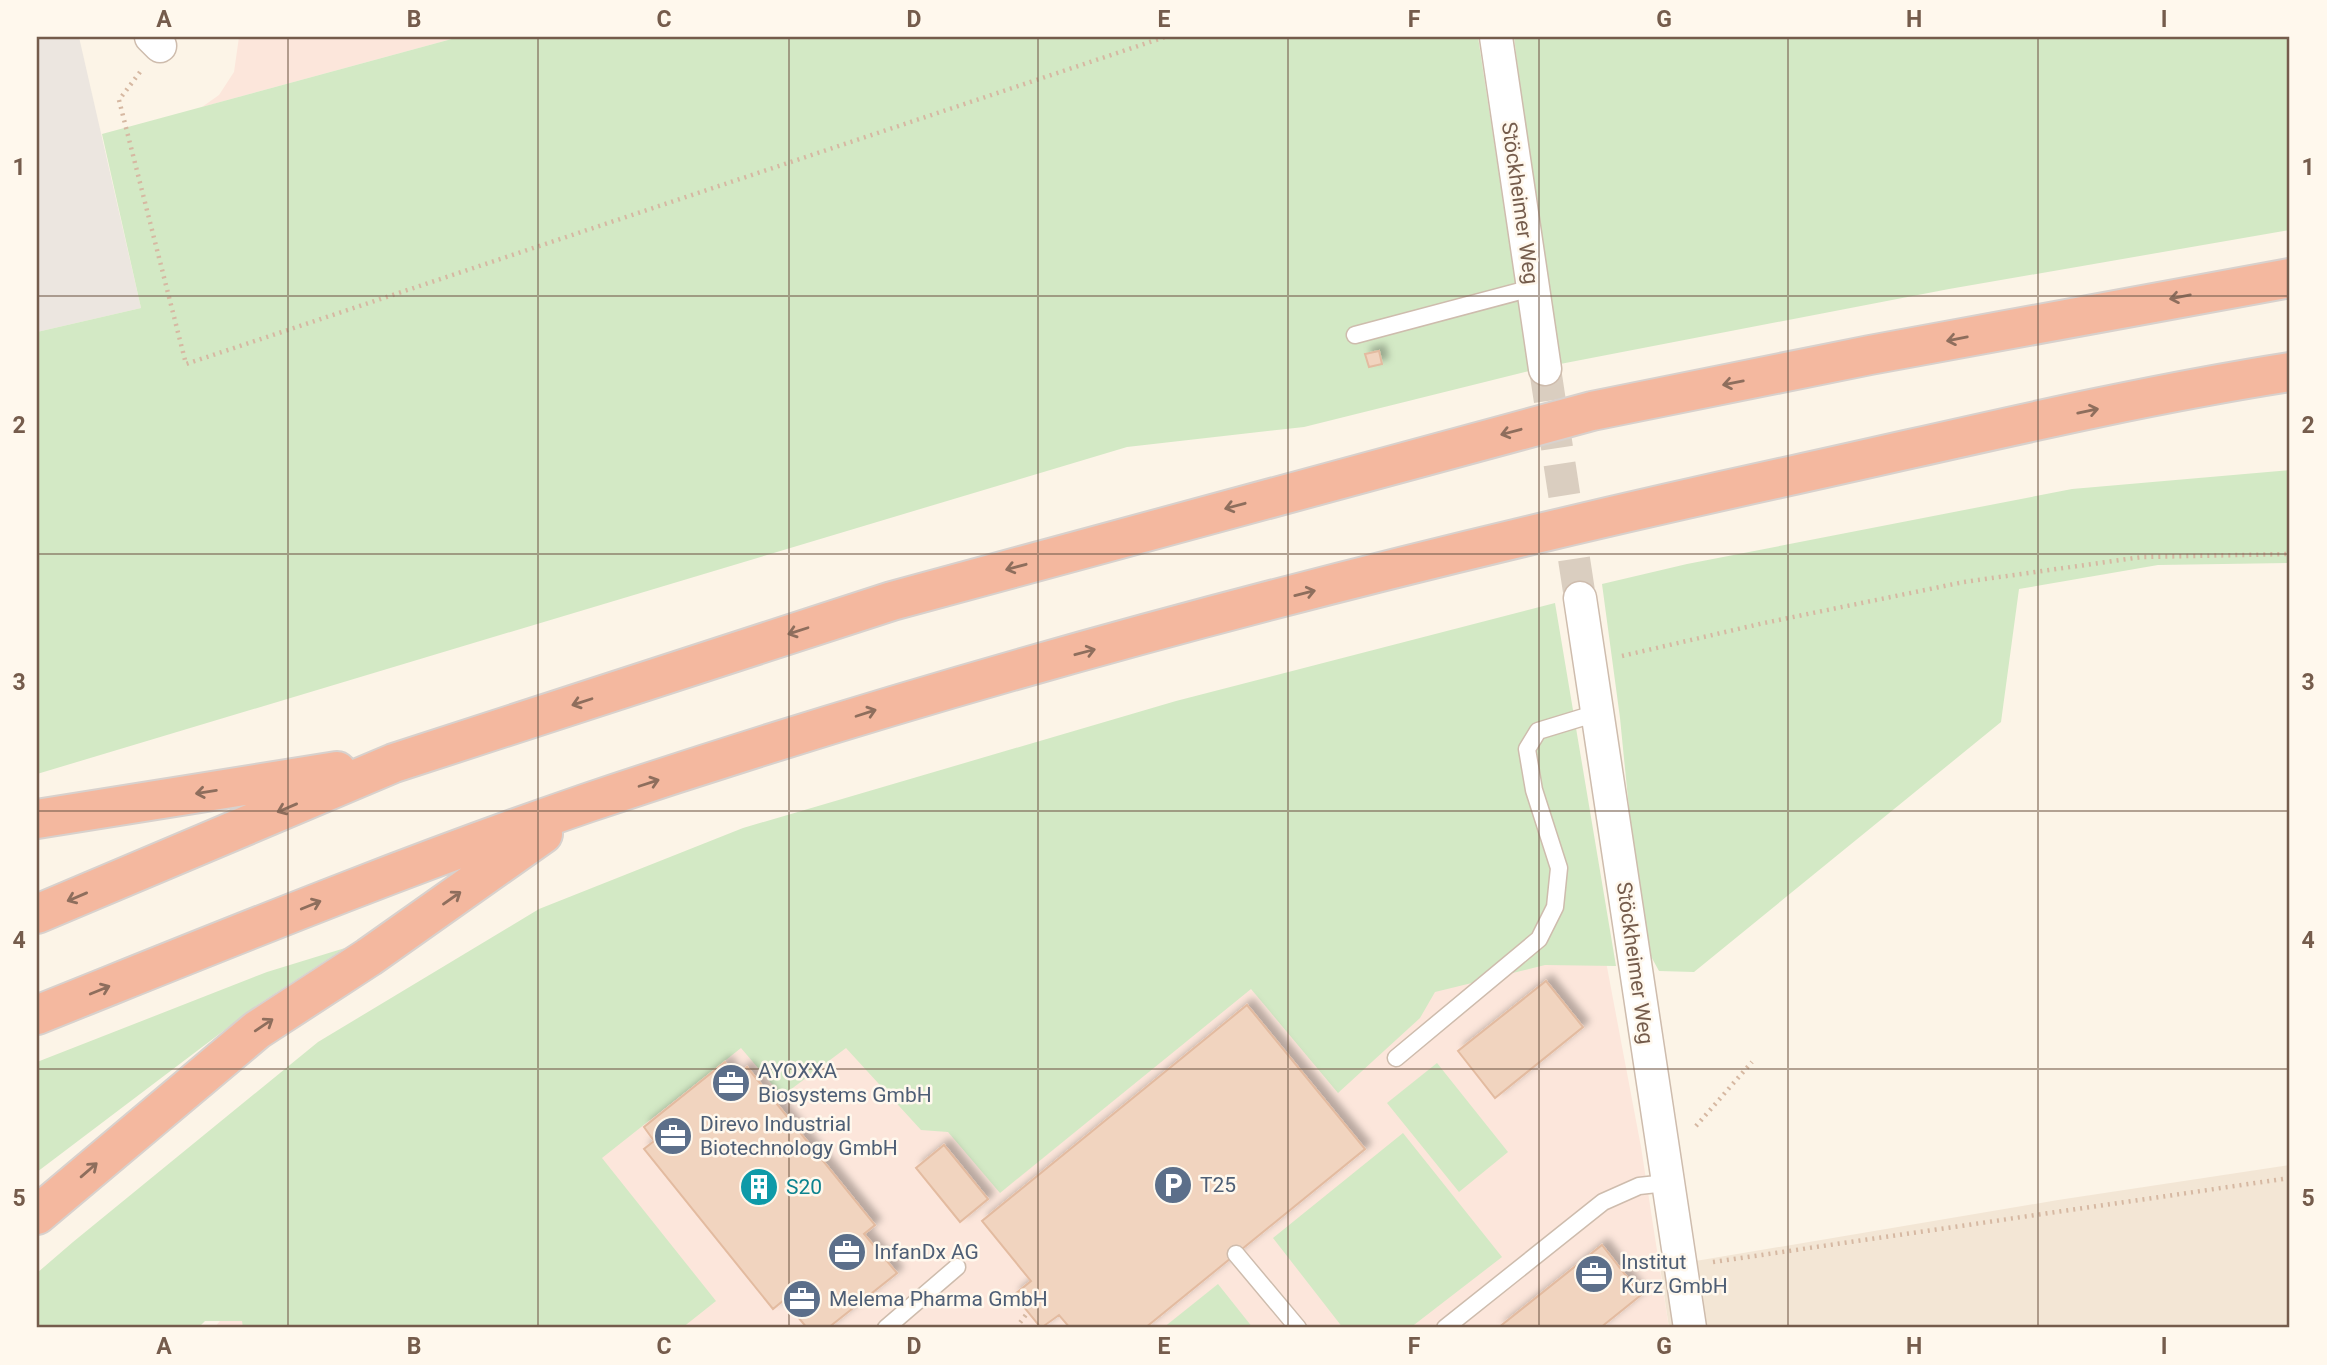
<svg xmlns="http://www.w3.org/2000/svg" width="2327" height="1365" font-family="Roboto,sans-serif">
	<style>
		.residential { fill: #f3e6d5 }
		.commercial { fill: #fce6db }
		.industrial { fill: #ece6e0 }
		.green { fill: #d3e9c5 }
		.building { fill: #f1d4bf; stroke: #e3bba0; stroke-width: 2; filter: url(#shadow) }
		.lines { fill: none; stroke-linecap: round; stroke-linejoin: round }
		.minor-tunnel { stroke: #dacec0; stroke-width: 32; stroke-dasharray: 32 16; stroke-linecap: butt }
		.service-casing { stroke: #cebcad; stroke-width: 19 }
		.minor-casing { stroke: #cebcad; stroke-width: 35 }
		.motorway-casing { stroke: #d8d1cd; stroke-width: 42 }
		.path { stroke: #d6b8a2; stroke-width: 4.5; stroke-dasharray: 2 5; stroke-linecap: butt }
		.service { stroke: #fff; stroke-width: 16 }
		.minor { stroke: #fff; stroke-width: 32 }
		.motorway { stroke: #f4b89f; stroke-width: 38 }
		.oneway { stroke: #8e6e5d }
		.grid { fill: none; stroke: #755c4c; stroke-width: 2; stroke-opacity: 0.55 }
		.labels { text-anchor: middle; stroke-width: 5; stroke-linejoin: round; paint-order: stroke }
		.street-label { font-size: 21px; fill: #755c4c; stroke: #fff8ed }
		.service-label { font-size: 21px; fill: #4e5e75; stroke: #fff8ed; text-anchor: start }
		.culture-label { font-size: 21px; fill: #0d838f; stroke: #fff8ed; text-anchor: start }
		.neatline { fill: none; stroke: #755c4c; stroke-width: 2.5 }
		.grid-label { font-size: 23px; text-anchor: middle; font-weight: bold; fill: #755c4c }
	</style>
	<defs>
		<filter id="shadow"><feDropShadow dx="6" dy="-6" stdDeviation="3.5" flood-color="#0004"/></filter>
	</defs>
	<rect width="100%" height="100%" fill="#fcf4e7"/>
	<path class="residential" d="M2290 1165V1328H1669L1660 1267 2058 1200Z"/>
	<path class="commercial" d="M239 37H459L202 107 219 95 234 72Z
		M1580 824 1641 1147 1669 1328H214L225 1315 449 1122Z"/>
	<path class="industrial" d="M37 37H79L141 308 37 332Z"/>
	<path class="green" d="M459 37H1478L1529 371 1304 427 1127 447 37 774V332L141 308 102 134Z
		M1514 37H2290V230L1949 289 1555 365Z
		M2290 470V563L2158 565 2019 589 2001 722 1694 972 1659 971 1642 940 1620 718 1602 584 1687 564 2072 489Z
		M1555 603 1616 966 1545 965 1435 992 1420 1018 1338 1093 1251 989 1000 1193 948 1132 921 1130 846 1048 782 1096 741 1048 602 1158 716 1301 682 1328H243L242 1321H205L198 1328H37V1273L73 1242 318 1042 539 909 743 828 1176 701Z
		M345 948 259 1004 37 1172V1062L267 972Z
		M1437 1063 1508 1152 1459 1192 1387 1103Z
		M1403 1133 1502 1257 1410 1328H1343L1273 1238Z
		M1218 1284 1253 1328H1163Z"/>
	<path class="building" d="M1379 351 1382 364 1369 367 1365 354Z
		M1546 981 1583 1027 1495 1098 1458 1051Z
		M1247 1005 1365 1149 1145 1328H1070L1059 1315 1041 1328 1014 1295 1031 1281 982 1221Z
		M725 1062 736 1076 747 1067 875 1225 864 1234 897 1273 828 1328H807L784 1300 773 1309 644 1149 654 1141 644 1127Z
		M944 1145 988 1199 960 1222 916 1168Z
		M1602 1245 1641 1295 1600 1328H1498Z"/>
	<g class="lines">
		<path class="minor-tunnel" d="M1545 369 1580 598"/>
		<defs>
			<path id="service" d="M1355 335 1532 288
				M1396 1058 1539 939 1555 907 1559 868 1534 790 1527 749 1538 731 1597 713
				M1236 1254 1298 1328
				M886 1328 957 1267
				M1445 1328 1603 1202 1639 1186 1666 1183"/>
			<path id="minor" d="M151 37 160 46
				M1496 37 1545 369
				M1580 598 1690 1328"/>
			<path id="motorway" d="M37 819 337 771
				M37 914 394 763 892 601 1592 411 1870 355 2290 278
				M37 1015C219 942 401 867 587 803 982 670 1387 564 1794 475 1958 439 2124 398 2290 372
				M37 1215 257 1030 369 957 543 834"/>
		</defs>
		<use href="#service" class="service-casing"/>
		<use href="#minor" class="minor-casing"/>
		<use href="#motorway" class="motorway-casing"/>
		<path class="path" d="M140 72 119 100 186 364 1165 37
			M1622 656 1764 623 1964 582 2142 557 2290 554
			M1696 1126 1752 1062
			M1713 1262 2290 1178
			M1016 1328 1028 1312"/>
		<use href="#service" class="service"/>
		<use href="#minor" class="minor"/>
		<use href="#motorway" class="motorway"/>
	</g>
	<defs><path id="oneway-shaft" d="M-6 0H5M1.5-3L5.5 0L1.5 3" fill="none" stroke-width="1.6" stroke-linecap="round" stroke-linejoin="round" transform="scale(1.75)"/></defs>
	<g class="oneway">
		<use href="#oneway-shaft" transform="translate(2180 297) rotate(169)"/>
		<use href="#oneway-shaft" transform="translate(1957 339) rotate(169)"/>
		<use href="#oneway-shaft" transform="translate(1733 383) rotate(169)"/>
		<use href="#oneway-shaft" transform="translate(2088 411) rotate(-12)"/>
		<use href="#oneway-shaft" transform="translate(1511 432) rotate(165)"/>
		<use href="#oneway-shaft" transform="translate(1235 506) rotate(165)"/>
		<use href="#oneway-shaft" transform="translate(1016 567) rotate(165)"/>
		<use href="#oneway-shaft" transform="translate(1305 593) rotate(-14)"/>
		<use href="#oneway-shaft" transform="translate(798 631) rotate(162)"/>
		<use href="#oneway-shaft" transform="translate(1085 652) rotate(-15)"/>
		<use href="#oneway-shaft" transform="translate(582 702) rotate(162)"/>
		<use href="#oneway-shaft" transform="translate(866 713) rotate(-18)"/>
		<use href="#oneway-shaft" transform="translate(649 783) rotate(-18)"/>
		<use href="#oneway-shaft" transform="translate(206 792) rotate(171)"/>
		<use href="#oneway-shaft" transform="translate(287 808) rotate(157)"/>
		<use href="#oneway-shaft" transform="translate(77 897) rotate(157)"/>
		<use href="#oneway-shaft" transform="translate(452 898) rotate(-35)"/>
		<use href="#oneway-shaft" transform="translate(311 905) rotate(-22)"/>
		<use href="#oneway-shaft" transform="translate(100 990) rotate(-22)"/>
		<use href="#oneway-shaft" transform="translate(264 1025) rotate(-34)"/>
		<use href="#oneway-shaft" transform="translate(89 1170) rotate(-41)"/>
	</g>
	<path class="grid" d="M288 37V1328M538 37V1328M789 37V1328M1038 37V1328M1288 37V1328M1539 37V1328M1788 37V1328M2038 37V1328M37 296H2290M37 554H2290M37 811H2290M37 1069H2290"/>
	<defs>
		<symbol id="office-disc" viewBox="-11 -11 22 22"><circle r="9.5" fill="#5c6f8a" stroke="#fff8ed"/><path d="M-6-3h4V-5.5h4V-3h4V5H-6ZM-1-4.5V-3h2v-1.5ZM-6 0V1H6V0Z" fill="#fff"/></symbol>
		<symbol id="parking-disc" viewBox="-11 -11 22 22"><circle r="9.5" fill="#5c6f8a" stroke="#fff8ed"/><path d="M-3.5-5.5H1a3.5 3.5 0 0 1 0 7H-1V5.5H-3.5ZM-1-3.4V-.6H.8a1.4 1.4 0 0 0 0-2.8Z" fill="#fff"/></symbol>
		<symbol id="building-disc" viewBox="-11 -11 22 22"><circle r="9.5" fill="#0f9aa8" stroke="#fff8ed"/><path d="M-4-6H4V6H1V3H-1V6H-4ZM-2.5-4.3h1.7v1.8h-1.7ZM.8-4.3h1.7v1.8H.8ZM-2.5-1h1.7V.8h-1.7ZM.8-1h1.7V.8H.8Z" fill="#fff"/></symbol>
	</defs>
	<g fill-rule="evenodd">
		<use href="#office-disc" x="709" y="1061" width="44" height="44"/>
		<use href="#office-disc" x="651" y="1114" width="44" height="44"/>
		<use href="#parking-disc" x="1151" y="1163" width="44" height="44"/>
		<use href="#building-disc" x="737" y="1165" width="44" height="44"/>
		<use href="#office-disc" x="825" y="1230" width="44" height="44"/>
		<use href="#office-disc" x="1572" y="1252" width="44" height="44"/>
		<use href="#office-disc" x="780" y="1277" width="44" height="44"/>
	</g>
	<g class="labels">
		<g class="street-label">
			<text transform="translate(1520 203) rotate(82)" y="7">Stöckheimer Weg</text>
			<text transform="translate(1635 963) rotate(82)" y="7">Stöckheimer Weg</text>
		</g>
		<g class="service-label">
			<text x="758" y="1078">AYOXXA<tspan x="758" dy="24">Biosystems GmbH</tspan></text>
			<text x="700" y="1131">Direvo Industrial<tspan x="700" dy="24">Biotechnology GmbH</tspan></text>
			<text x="1200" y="1192">T25</text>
			<text x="874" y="1259">InfanDx AG</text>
			<text x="1621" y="1269">Institut<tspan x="1621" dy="24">Kurz GmbH</tspan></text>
			<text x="829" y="1306">Melema Pharma GmbH</text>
		</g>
		<g class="culture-label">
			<text x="786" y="1194">S20</text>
		</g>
	</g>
	<rect width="2327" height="1365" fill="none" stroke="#fff8ed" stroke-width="77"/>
	<rect x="38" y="38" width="2250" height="1288" class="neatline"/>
	<g class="grid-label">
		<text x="164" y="27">A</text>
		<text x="414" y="27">B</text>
		<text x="664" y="27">C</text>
		<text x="914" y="27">D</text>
		<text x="1164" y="27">E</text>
		<text x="1414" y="27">F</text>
		<text x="1664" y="27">G</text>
		<text x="1914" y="27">H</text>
		<text x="2164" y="27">I</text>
		<text x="19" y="175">1</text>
		<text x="2308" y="175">1</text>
		<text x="19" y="433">2</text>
		<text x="2308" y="433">2</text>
		<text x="19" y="690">3</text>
		<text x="2308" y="690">3</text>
		<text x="19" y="948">4</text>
		<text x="2308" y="948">4</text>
		<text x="19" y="1206">5</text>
		<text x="2308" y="1206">5</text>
		<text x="164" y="1354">A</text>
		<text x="414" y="1354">B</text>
		<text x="664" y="1354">C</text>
		<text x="914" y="1354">D</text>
		<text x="1164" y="1354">E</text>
		<text x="1414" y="1354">F</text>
		<text x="1664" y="1354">G</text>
		<text x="1914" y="1354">H</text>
		<text x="2164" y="1354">I</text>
	</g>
</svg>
